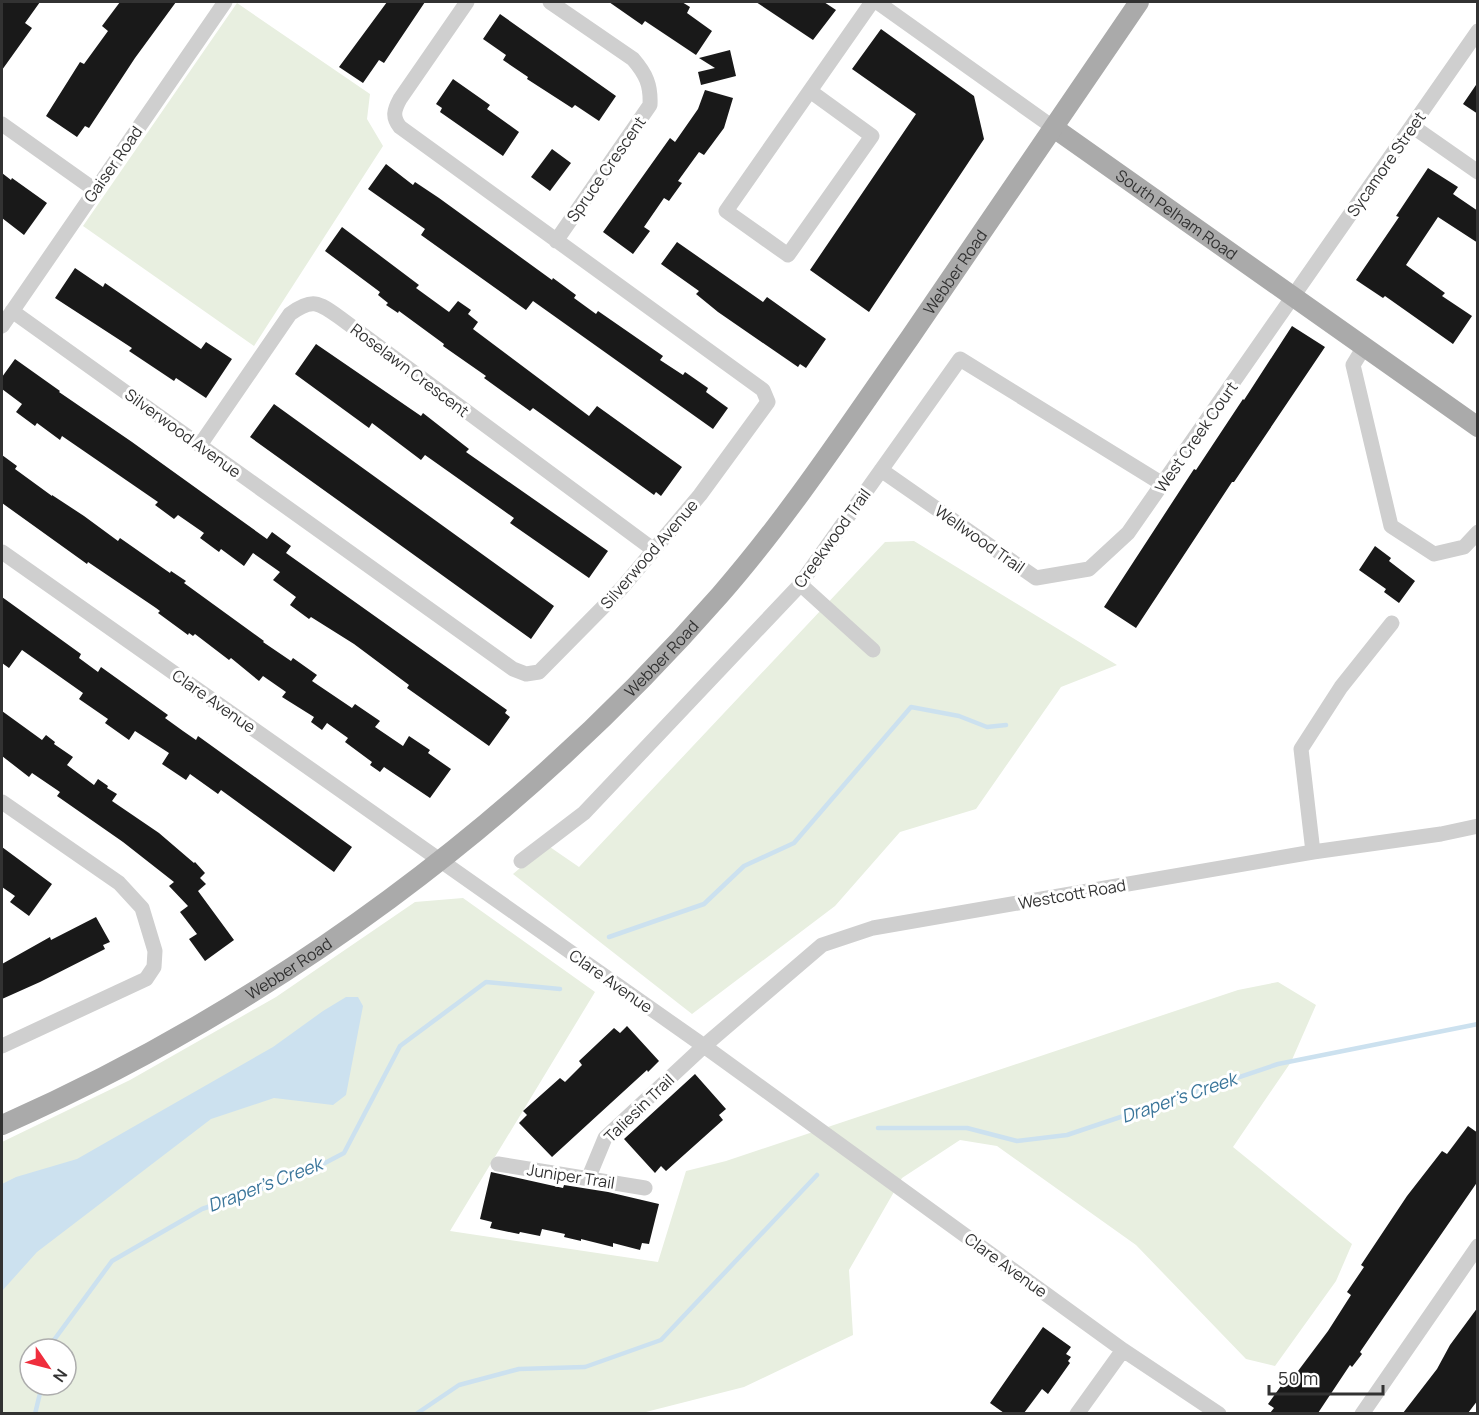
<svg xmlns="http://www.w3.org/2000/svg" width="1479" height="1415" font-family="Manrope,sans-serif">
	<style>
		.green { fill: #e8efe0; fill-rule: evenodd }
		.water { fill: #cce1ef }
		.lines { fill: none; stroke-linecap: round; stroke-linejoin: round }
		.stream { stroke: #cce1ef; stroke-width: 4.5 }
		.building { fill: #191919 }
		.minor { stroke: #cfcfcf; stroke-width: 15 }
		.major { stroke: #aaa; stroke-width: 20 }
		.labels { text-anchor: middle; stroke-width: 6; stroke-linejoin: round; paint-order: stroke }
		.street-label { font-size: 16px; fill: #323232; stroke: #fff }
		.water-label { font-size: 18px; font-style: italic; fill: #3a759a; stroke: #fff }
	</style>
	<rect width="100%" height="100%" fill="#fff"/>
	<path class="green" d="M237 3 370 94 367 119 383 146 254 346 83 226Z
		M914 541 1117 665 1061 687 976 809 900 832 835 906 692 1014 513 874 547 845 579 867 885 542Z
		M463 898 595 992 450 1231 658 1262 686 1171 726 1161 1238 990 1278 982 1316 1005 1291 1062 1233 1147 1352 1244 1336 1281 1275 1366 1246 1359 1136 1245 997 1146 960 1140 902 1178 849 1270 853 1335 744 1387 638 1414H2V1142L130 1080 276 997 415 902ZM30 1349H66V1385H30Z"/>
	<path class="water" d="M346 997H358L363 1006 346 1095 333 1105 274 1098 211 1119 37 1252 2 1291V1184L16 1177 77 1159 273 1047 323 1011Z"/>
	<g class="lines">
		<path class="stream" d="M609 937 704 904 744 866 794 843 911 707 959 716 987 727 1006 725
			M878 1128H967L1017 1141 1067 1135 1278 1064 1478 1024
			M52 1349 54 1340 112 1261 202 1209 302 1175 344 1153 400 1046 486 982 560 989
			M35 1414 42 1385
			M416 1414 459 1385 519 1369 585 1367 661 1340 817 1175"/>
	</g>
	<path class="building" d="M2 2H40L25 23 32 28 2 70Z
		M120 2H176L135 58 89 128 85 126 77 137 46 116 80 62 84 64 108 31 102 26Z
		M387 2H425L384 63 379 60 363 83 339 67Z
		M609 2H682L690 7 687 13 712 31 696 55 645 21 642 25Z
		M756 2H824L836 10 813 40Z
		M500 14 616 96 599 121 575 105 572 108 527 79 528 77 503 60 506 55 483 39Z
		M881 29 974 96 984 139 869 312 810 270 916 114 852 69Z
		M730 50 736 76 701 85 698 72 715 68 699 58Z
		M453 79 490 105 487 109 519 132 503 156 440 112 442 108 436 104Z
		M1478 82V114L1463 104Z
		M705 90 733 98 724 128 704 155 699 152 678 181 682 183 669 201 664 198 644 227 650 231 633 254 603 232 670 138 675 142 698 109Z
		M552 149 571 163 550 191 531 177Z
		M386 164 413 185 415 182 439 198 552 280 553 278 576 295 574 298 596 314 598 311 663 356 660 360 683 375 685 372 708 388 706 392 728 408 713 429 533 301 526 310 421 235 425 229 368 189Z
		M1428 168 1458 187 1453 194 1478 211V243L1438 217 1406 265 1445 293 1442 296 1472 316 1453 344 1385 296 1383 298 1356 280 1399 217 1396 216Z
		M2 173 11 180 12 178 47 203 24 235 2 218Z
		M342 227 419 285 416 288 449 312 458 301 471 310 468 314 478 322 473 329 589 416 597 406 682 467 661 496 656 492 654 495 533 408 530 411 484 378 486 376 443 346 444 344 399 311 398 313 386 305 388 303 378 295 380 292 325 251Z
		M677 242 763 302 767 297 826 339 806 368 800 364 798 367 718 312 696 294 699 291 661 264Z
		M75 268 103 287 105 283 201 349 206 342 232 359 206 398 176 378 174 381 129 351 132 348 55 298Z
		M1292 326 1325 347 1234 482H1232L1136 628 1104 607 1194 469 1196 470 1243 399 1244 400Z
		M316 344 421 416 423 413 469 449 466 452 608 551 589 578 510 523 514 518 425 455 421 460 372 423 369 428 295 374Z
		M15 359 60 391 59 392 132 442 267 539 272 532 291 546 286 553 507 710 505 713 510 717 489 746 407 688 409 685 354 644 311 617 309 619 290 605 296 597 273 580 280 572 253 553 244 566 221 549 219 552 200 538 204 533 178 515 174 519 155 505 158 502 62 436 60 440 37 423 35 426 16 412 22 404 2 389V377Z
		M274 404 554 606 531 639 250 437Z
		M2 455 17 466 15 469 52 496V495L84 516 118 541 120 538 170 573 171 571 186 581 184 583 264 641 263 642 291 661 293 658 317 675 312 681 352 708 355 704 380 721 375 727 403 746 409 736 430 750 428 753 451 769 430 798 384 767 380 772 370 765 372 762 345 742 348 738 327 723 322 730 311 722 314 717 282 697 286 692 263 676 259 681 231 658 229 660 195 634 193 636 189 633 188 635 158 613 160 611 156 608 88 562 87 564 2 503Z
		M1375 546 1391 558 1389 561 1415 581 1399 603 1384 592 1386 589 1359 570Z
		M2 597 81 654 79 658 98 672 101 667 168 715 165 718 183 731 196 740 198 736 352 847 334 872 221 790 218 794 190 774 186 780 162 764 169 753 135 731 129 740 105 723 108 719 79 699 83 693 22 650 9 668 2 663Z
		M2 711 42 740 46 735 55 742 54 744 73 757 67 765 94 785 98 779 108 786 107 788 117 794 112 801 159 833 194 863 195 862 205 873 200 878 206 884 198 891 234 940 205 961 189 939 197 934 180 912 188 906 169 886 174 882 123 842 57 796 60 792 32 773 29 777 2 756Z
		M2 847 52 884 29 916 10 902 15 896 2 887Z
		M96 917 110 942 103 945 105 949 40 982 2 999V964L50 937 51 940Z
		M627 1026 659 1061 648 1072 647 1070 552 1157 519 1123 527 1115 523 1111 560 1078 565 1082 582 1065 579 1061 614 1028 620 1033Z
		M695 1074 726 1109 719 1115 723 1120 666 1171 661 1166 655 1173 624 1139Z
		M1468 1126 1478 1133V1181L1384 1317 1360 1352 1362 1354 1352 1367 1350 1365 1318 1413H1270L1274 1408 1268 1404 1291 1372 1295 1375 1328 1331 1351 1295 1347 1292 1364 1267 1361 1265 1407 1196 1442 1151 1447 1154Z
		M491 1172 563 1188 564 1185 608 1192 659 1204 649 1244 642 1243 640 1250 613 1243V1247L581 1239V1241L564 1237 565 1234 542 1229 540 1236 520 1232 519 1234 490 1228 492 1222 480 1219Z
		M1478 1307V1400L1468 1413H1403L1437 1369 1450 1345Z
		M1043 1327 1071 1347 1066 1354 1071 1357 1068 1361 1070 1363 1048 1394 1042 1389 1024 1413H1004L990 1403Z"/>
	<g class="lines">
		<path class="minor" d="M550 2 633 59C646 74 651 85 650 105L556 241
			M877 2 1054 128
			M810 91 872 136 788 255 726 211 872 2
			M2 124 95 190
			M1412 126 1478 172
			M12 311 513 669 526 674 539 672 621 589 700 495 768 402 763 390 400 127C392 117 394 110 400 99L467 2
			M2 326 225 2
			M1364 347 1353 365 1391 526 1434 554 1464 547 1478 532
			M200 445 290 314C312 298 318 302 339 317L654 550
			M881 470 1036 578 1089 569 1128 533 1478 31
			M2 552 704 1046 1123 1350 1219 1414
			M800 584 873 650
			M2 802 119 883 142 908 155 951 154 967 146 979 2 1046
			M1313 852 1301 749 1341 687 1392 623
			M521 861 584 813 798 587 960 359 1156 480
			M498 1164 645 1188
			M588 1179 605 1138 704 1046 822 945 873 928 1313 852 1441 834 1478 826
			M1077 1414 1123 1350
			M1362 1414 1478 1246"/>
		<g class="major">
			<path id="s1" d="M1054 128 1478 427"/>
			<path id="s2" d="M2 1125C274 1005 523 820 720 595 789 516 848 426 909 339 986 227 1063 115 1139 2"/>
		</g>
	</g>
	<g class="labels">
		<g class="street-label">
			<text transform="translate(113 164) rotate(-55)" y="6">Gaiser Road</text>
			<text transform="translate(1386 164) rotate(-55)" y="6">Sycamore Street</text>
			<text transform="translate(606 169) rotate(-55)" y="6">Spruce Crescent</text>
			<text dy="6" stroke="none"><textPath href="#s1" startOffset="150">South Pelham Road</textPath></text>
			<text dy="6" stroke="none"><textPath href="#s2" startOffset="1299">Webber Road</textPath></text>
			<text transform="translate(410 370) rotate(37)" y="6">Roselawn Crescent</text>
			<text transform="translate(183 433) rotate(36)" y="6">Silverwood Avenue</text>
			<text transform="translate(1196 437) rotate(-55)" y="6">West Creek Court</text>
			<text transform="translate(832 538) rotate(-54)" y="6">Creekwood Trail</text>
			<text transform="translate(980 539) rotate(35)" y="6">Wellwood Trail</text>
			<text transform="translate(649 554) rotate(-49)" y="6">Silverwood Avenue</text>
			<text dy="6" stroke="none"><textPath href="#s2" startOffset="813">Webber Road</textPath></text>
			<text transform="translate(214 701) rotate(35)" y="6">Clare Avenue</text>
			<text transform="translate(1072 894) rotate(-10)" y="6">Westcott Road</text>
			<text dy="6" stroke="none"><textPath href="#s2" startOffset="327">Webber Road</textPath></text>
			<text transform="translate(611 981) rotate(35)" y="6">Clare Avenue</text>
			<text transform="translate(639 1108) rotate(-44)" y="6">Taliesin Trail</text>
			<text transform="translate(571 1176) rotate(9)" y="6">Juniper Trail</text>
			<text transform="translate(1006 1265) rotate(36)" y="6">Clare Avenue</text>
		</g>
		<g class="water-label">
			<text transform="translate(1179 1098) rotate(-19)" y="6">Draper's Creek</text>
			<text transform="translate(265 1185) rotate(-21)" y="6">Draper's Creek</text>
		</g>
	</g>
	<rect width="1479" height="1415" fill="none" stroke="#323232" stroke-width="6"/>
	<g transform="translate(48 1367) rotate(125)"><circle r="28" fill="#ffffff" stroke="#adadad" stroke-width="1.5"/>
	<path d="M0-4.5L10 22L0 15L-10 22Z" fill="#ef2e3d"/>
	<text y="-9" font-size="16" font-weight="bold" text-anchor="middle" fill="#323232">N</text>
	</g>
	<path d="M1269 1385v9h114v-9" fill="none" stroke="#323232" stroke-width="3"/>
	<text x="1278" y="1385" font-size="18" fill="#323232" stroke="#ffffff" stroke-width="4.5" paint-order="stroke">50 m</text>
</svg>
